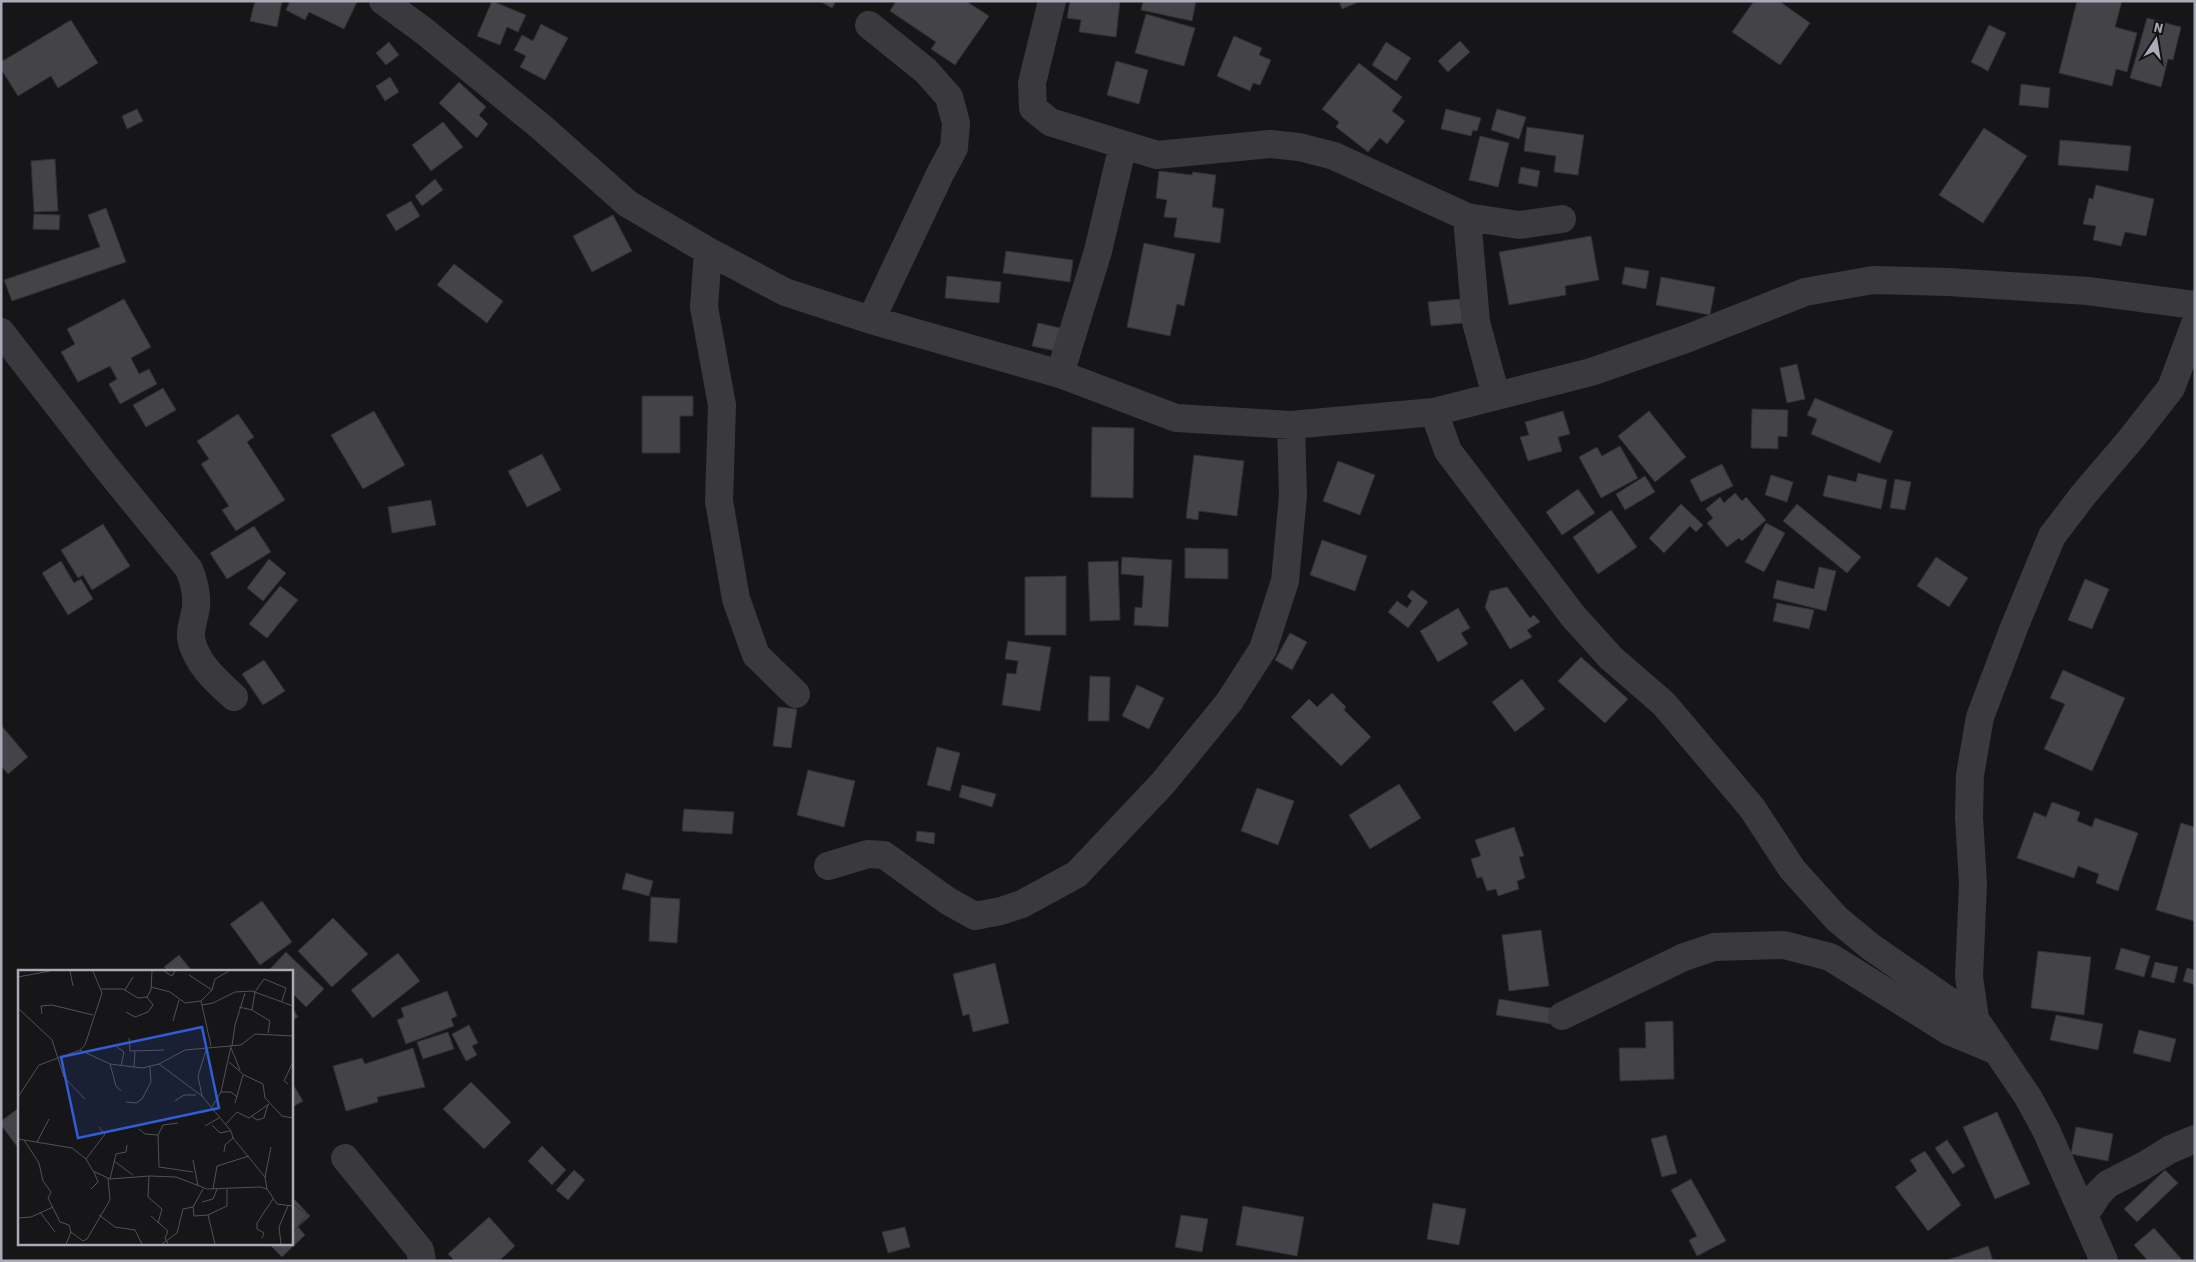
<svg xmlns="http://www.w3.org/2000/svg" width="2196" height="1262" font-family="'Source Sans 3',sans-serif">
	<style>
		.building { fill: #434348; stroke: #313033 }
		.lines { fill: none; stroke-linecap: round; stroke-linejoin: round }
		.minor { stroke: #3a393e; stroke-width: 28 }
		.inset-road { fill: none; stroke: #515257; stroke-width: 1 }
		.view { fill: #325cd3; fill-opacity: 0.15; stroke: #325cd3; stroke-width: 2.5 }
		.inset-edge { fill: none; stroke: #a9abb6; stroke-width: 2.5 }
	</style>
	<rect width="100%" height="100%" fill="#161618"/>
	<path class="building" d="M255 1H282L277 27 250 21Z
		M290 1H354L357 2 344 29 309 12 305 20 286 10Z
		M492 1 526 15 518 32 507 27 500 45 477 36Z
		M820 1H836L832 8Z
		M896 1H966L989 16 955 65 931 49 936 42 890 11Z
		M1070 1H1120L1116 37 1079 32 1081 20 1067 18Z
		M1143 1H1196L1192 21 1141 10Z
		M1339 1H1361L1342 9Z
		M1754 1H1779L1810 23 1780 65 1732 32Z
		M2077 1H2122L2115 27 2137 33 2127 72 2116 69 2112 86 2059 73Z
		M1146 14 1195 28 1184 66 1135 53Z
		M2147 18 2181 27 2173 60 2168 59 2161 87 2130 78Z
		M71 20 98 63 58 88 51 76 18 96 1 69V62Z
		M541 24 568 38 545 80 520 67 526 56 514 50 522 35 533 41Z
		M1989 25 2006 33 1988 71 1971 62Z
		M1234 36 1262 48 1259 55 1271 60 1260 85 1253 83 1250 91 1217 76Z
		M1460 41 1470 52 1448 72 1438 61Z
		M389 42 399 55 386 65 376 53Z
		M1386 42 1411 58 1396 81 1372 65Z
		M1116 61 1148 70 1139 104 1107 95Z
		M1359 63 1402 97 1392 111 1405 121 1387 144 1380 138 1368 152 1336 127 1339 122 1322 109Z
		M390 77 399 92 385 101 376 86Z
		M459 82 486 107 479 115 488 124 477 138 439 103Z
		M2021 84 2050 88 2048 108 2019 105Z
		M137 109 143 121 127 129 122 116Z
		M1446 109 1481 118 1477 131 1473 130 1471 136 1441 129Z
		M1497 109 1526 117 1519 139 1491 130Z
		M443 122 463 147 431 171 412 145Z
		M1527 127 1584 135 1578 175 1554 172 1556 156 1524 151Z
		M1984 128 2027 156 1983 223 1939 195Z
		M1480 136 1509 143 1498 187 1469 180Z
		M2060 140 2131 146 2128 171 2058 165Z
		M55 159 58 211 34 212 31 161Z
		M1521 167 1540 171 1537 187 1518 183Z
		M1159 171 1192 175 1193 172 1216 175 1212 207 1224 209 1220 243 1174 237 1177 218 1164 217 1167 200 1156 198Z
		M435 179 443 190 422 206 415 196Z
		M2096 185 2154 199 2146 236 2125 232 2121 246 2093 240 2096 226 2083 224 2089 198 2093 199Z
		M411 201 420 216 396 231 386 215Z
		M106 208 126 262 12 301 4 280 100 247 88 215Z
		M34 214 60 215 59 230 33 229Z
		M613 215 632 251 592 272 573 236Z
		M1591 236 1599 280 1565 286 1566 295 1509 305 1499 252Z
		M1144 243 1195 254 1184 306 1177 304 1170 336 1127 327Z
		M1006 251 1073 260 1070 282 1003 273Z
		M454 264 503 301 487 323 437 285Z
		M1625 267 1649 271 1646 289 1622 284Z
		M947 276 1001 282 999 303 945 298Z
		M1661 277 1715 287 1710 315 1656 305Z
		M124 299 151 347 131 358 139 374 149 369 157 384 120 404 109 384 117 379 110 366 78 382 61 352 75 344 67 329Z
		M1460 299 1463 323 1431 326 1428 302Z
		M1038 323 1065 329 1060 352 1032 346Z
		M1797 364 1805 399 1787 403 1780 368Z
		M163 388 176 410 146 427 133 405Z
		M642 396H693V416H680V453H642Z
		M1815 398 1893 431 1880 463 1811 434 1817 419 1807 415Z
		M1752 409 1788 410 1787 437 1778 436V449L1751 448Z
		M374 411 405 465 363 489 331 435Z
		M1563 411 1570 434 1558 437 1562 451 1528 461 1520 437 1529 435 1525 422Z
		M1649 411 1686 457 1655 482 1618 436Z
		M238 414 254 437 247 442 285 500 236 531 222 510 229 506 201 464 209 459 197 441Z
		M1092 427 1134 428 1133 498 1091 497Z
		M1620 446 1638 478 1601 498 1579 457 1597 447 1602 456Z
		M542 454 561 490 527 507 508 471Z
		M1194 455 1244 461 1237 516 1199 511 1198 520 1186 518Z
		M1338 461 1375 475 1360 515 1323 501Z
		M1722 464 1733 486 1701 502 1690 480Z
		M1858 473 1887 480 1881 509 1823 496 1828 475 1856 482Z
		M1771 475 1793 482 1787 502 1765 495Z
		M1645 476 1655 492 1625 510 1616 494Z
		M1895 479 1911 482 1905 510 1890 508Z
		M1578 489 1595 513 1562 535 1546 512Z
		M1735 493 1742 501 1746 497 1766 520 1742 541 1739 538 1727 547 1707 523 1713 518 1706 509 1720 497 1724 503Z
		M431 500 436 525 392 533 388 507Z
		M1681 504 1703 525 1696 532 1690 526 1664 553 1649 538Z
		M1797 504 1861 557 1847 573 1783 521Z
		M1611 510 1637 547 1598 574 1573 537Z
		M1766 523 1785 533 1764 572 1745 562Z
		M103 524 130 566 92 590 83 575 78 578 61 550Z
		M254 526 271 552 227 579 210 553Z
		M1322 540 1367 556 1355 591 1310 575Z
		M1185 548 1228 549V579L1185 578Z
		M1122 557 1172 560 1168 627 1134 625 1135 607 1142 608 1144 576 1121 574Z
		M1936 557 1968 578 1949 607 1917 586Z
		M269 559 286 573 263 601 247 588Z
		M61 561 74 583 81 579 93 599 68 615 42 573Z
		M1118 561 1120 620 1090 621 1088 562Z
		M1819 567 1836 571 1826 611 1773 598 1777 580 1814 589Z
		M1066 576V635H1025V577Z
		M2085 579 2109 589 2092 629 2068 620Z
		M280 586 298 600 267 638 249 624Z
		M1507 587 1530 618 1534 615 1540 622 1527 630 1532 637 1510 649 1485 607 1490 591Z
		M1412 590 1428 602 1408 628 1388 612 1397 601 1407 608 1412 601 1407 596Z
		M1777 603 1814 610 1809 629 1773 621Z
		M1458 608 1470 628 1461 633 1468 644 1438 662 1420 631Z
		M1290 633 1307 642 1292 670 1275 660Z
		M1008 641 1051 647 1040 711 1002 705 1007 673 1016 674 1018 661 1005 659Z
		M1581 657 1628 699 1605 723 1558 681Z
		M264 660 285 691 263 705 242 674Z
		M2063 670 2125 698 2092 771 2044 749 2065 704 2050 698Z
		M1090 676 1110 677 1109 721H1088Z
		M1522 679 1545 709 1515 732 1492 702Z
		M1137 685 1164 698 1149 729 1122 716Z
		M1332 693 1346 707 1344 710 1371 737 1341 766 1291 717 1309 699 1317 707Z
		M778 707 797 709 791 748 773 746Z
		M1 725 28 757 8 774 1 766Z
		M937 747 960 753 950 791 927 785Z
		M808 770 855 781 844 827 797 815Z
		M1399 784 1421 818 1370 849 1349 815Z
		M962 785 996 794 992 807 959 797Z
		M1257 788 1294 801 1278 845 1241 831Z
		M2052 802 2080 812 2077 821 2092 827 2095 818 2138 833 2118 891 2096 883 2099 874 2078 866 2074 878 2017 858 2034 812 2046 817Z
		M684 809 734 812 732 834 682 831Z
		M2181 823 2195 827 2194 921 2156 910Z
		M1514 827 1524 856 1519 857 1525 878 1517 881 1519 889 1498 896 1496 889 1487 891 1482 877 1477 878 1471 859 1481 856 1475 840Z
		M917 831 935 833 934 844 916 841Z
		M626 873 653 881 649 896 622 889Z
		M651 897 680 899 677 943 649 941Z
		M262 901 292 942 260 965 230 924Z
		M333 918 368 954 332 987 298 951Z
		M1541 930 1549 986 1509 991 1502 935Z
		M2121 948 2150 956 2144 977 2115 969Z
		M2038 951 2091 957 2084 1015 2031 1008Z
		M286 952 324 989 306 1007 291 992V971L269 970Z
		M398 953 420 981 373 1018 351 990Z
		M179 955 192 971H168L164 967Z
		M2155 962 2178 967 2174 983 2151 977Z
		M995 963 1009 1023 973 1032 969 1014 963 1016 953 974Z
		M2187 968 2195 970V985L2183 981Z
		M447 991 457 1016 451 1019 454 1026 406 1044 397 1020 404 1017 401 1008Z
		M1499 999 1555 1009 1552 1024 1496 1015Z
		M291 1006 298 1017 291 1021Z
		M2056 1015 2103 1024 2098 1050 2050 1040Z
		M1673 1021 1674 1079 1620 1081 1619 1048H1646L1645 1022Z
		M469 1025 478 1043 472 1046 477 1055 466 1061 452 1034Z
		M2139 1030 2176 1039 2170 1062 2133 1053Z
		M448 1032 454 1049 423 1059 417 1042Z
		M413 1048 425 1087 377 1097 378 1102 346 1111 333 1066 362 1058 365 1064Z
		M291 1081 303 1101 291 1108Z
		M471 1082 511 1122 484 1149 443 1109Z
		M19 1108V1149L1 1125V1121Z
		M1997 1112 2030 1184 1995 1199 1963 1127Z
		M2076 1127 2113 1134 2108 1161 2071 1154Z
		M1666 1135 1677 1173 1662 1177 1651 1139Z
		M1947 1140 1965 1166 1953 1174 1935 1148Z
		M542 1146 566 1170 552 1185 528 1161Z
		M1925 1151 1961 1205 1928 1231 1895 1187 1917 1171 1910 1160Z
		M574 1170 585 1180 568 1200 556 1190Z
		M2165 1170 2178 1183 2137 1222 2124 1209Z
		M1691 1179 1726 1241 1697 1256 1689 1240 1697 1236 1671 1190Z
		M295 1200 310 1216 298 1227 305 1235 282 1257 268 1243H291V1204Z
		M291 1202 307 1215 291 1235Z
		M1433 1203 1466 1209 1459 1245 1427 1239Z
		M1243 1206 1304 1217 1297 1256 1236 1245Z
		M1181 1215 1208 1219 1202 1252 1175 1247Z
		M489 1217 515 1246 499 1261H455L448 1254Z
		M905 1227 910 1247 888 1253 882 1232Z
		M2154 1228 2183 1261H2148L2134 1245Z
		M1988 1246 1993 1261H1945Z"/>
	<g class="lines">
		<path class="minor" d="M383 1 424 31 540 126 628 204 708 251 785 292 871 320 1060 374 1176 418 1291 425 1434 412 1591 372 1686 339 1805 292 1873 280 1948 282 2088 291 2195 305
			M1052 1 1032 83 1033 108 1050 122 1157 155 1270 144 1299 147 1334 156 1467 217 1519 225 1562 219
			M869 25 926 71 949 97 956 123 954 148 940 174 871 320
			M1467 217 1476 322 1496 396
			M708 251 704 307 722 405 719 501 736 599 756 655 796 694
			M1 332 105 466 189 569C194 581 197 593 196 607 195 616 190 628 191 638 195 662 216 681 234 697
			M1060 374 1098 251 1123 145
			M1434 412 1448 451 1573 616 1611 658 1664 704 1752 808 1792 869 1837 919 1871 947 1975 1019 2028 1097 2046 1130 2104 1261
			M828 866 868 854 884 855 948 901 975 916 1001 911 1022 904 1077 874 1163 783 1229 702 1263 649 1285 581 1293 495 1291 425
			M1562 1016 1684 957 1714 947 1784 945 1830 957 1949 1031 1997 1051
			M1975 1019 1969 977 1973 884 1969 817 1970 775 1980 717 2015 625 2052 536 2084 494 2131 439 2171 388 2195 324
			M345 1158 420 1250 422 1261
			M2085 1215 2098 1194 2108 1184 2145 1165 2169 1150 2195 1139"/>
	</g>
	<g transform="translate(18 970)">
		<rect width="275" height="275" fill="#161618"/>
		<path class="inset-road" d="M52 1 55 16M146 1 154 6 157 1M171 5 194 20M0 7 32 1M133 17 152 22 167 33 183 31M83 19H105L120 28 129 27 133 20 134 1M107 20 115 7M184 35 195 33 217 22 234 21 275 36M221 37 234 40 237 22 246 9 268 18 264 31M0 38 34 70 46 107 67 129M234 40 252 51 250 63M108 42 117 47 130 42 135 35 129 27M24 44 23 36 34 35 75 45M155 51 161 30M111 68 112 81 146 80M193 76 183 31 194 20 197 9 211 1M214 76 217 55 227 23M99 77 106 82 103 96M213 78 222 100M62 80 92 94 124 98 141 94 167 80 223 75 237 64 275 66M211 92 226 105 245 114 247 128 264 146 275 148M92 94 98 116 103 121M141 94 184 126 213 161 215 168 207 175 206 182M116 97 117 81M270 114 266 111 275 92M203 122H213L219 127M184 126 180 106 189 77M0 127 21 95 62 80 67 75 84 23 75 1M157 131 166 125H178M108 132 118 133 124 129 133 112 132 97M217 133 225 105M194 137 203 122 213 76M233 146 239 150 246 148 250 134M194 155 202 163 212 161M207 155 219 142 231 148 251 134M187 156 201 148M121 159 127 164 140 165 141 197 175 202M140 165 145 155 160 153M215 168 247 207 249 219M0 169 54 178 68 189 75 201 92 209 131 206 158 207 189 219 242 217 249 219 259 234 275 236M6 170 21 193 25 211 33 222 30 228 42 252 51 255 53 262 48 274M19 172 31 149M68 189 87 164 81 157M175 190 180 216M96 191 115 205M131 206 130 227 144 239 140 253M247 207 253 177M92 209 98 184 108 182 109 175M73 219 80 212 76 202M185 219 175 237 176 246 190 245 209 236V219M195 219 199 196 231 186M184 232 195 229 199 219M22 242 37 262M81 245 97 257 117 260 124 274M190 245 197 274M133 246 150 261 147 268 150 274M0 248 13 247 35 237M53 262 65 271 69 269 92 230 90 208M244 268 246 263 239 259V253L255 229M144 274 159 263 165 239 175 237M263 274 261 257 270 236"/>
		<path class="view" d="M184 57 201 138 60 168 43 87Z"/>
		<rect width="275" height="275" class="inset-edge"/>
	</g>
	<rect width="2196" height="1262" fill="none" stroke="#a9abb6" stroke-width="5"/>
	<g transform="translate(2156 40) rotate(12)" stroke="#111113" stroke-width="4" paint-order="stroke">
	<path d="M0-4L9 19L0 12L-9 19Z" fill="#a9abb6"/>
	<text y="-8" font-size="14" font-weight="bold" text-anchor="middle" fill="#a9abb6">N</text>
	</g>
</svg>
